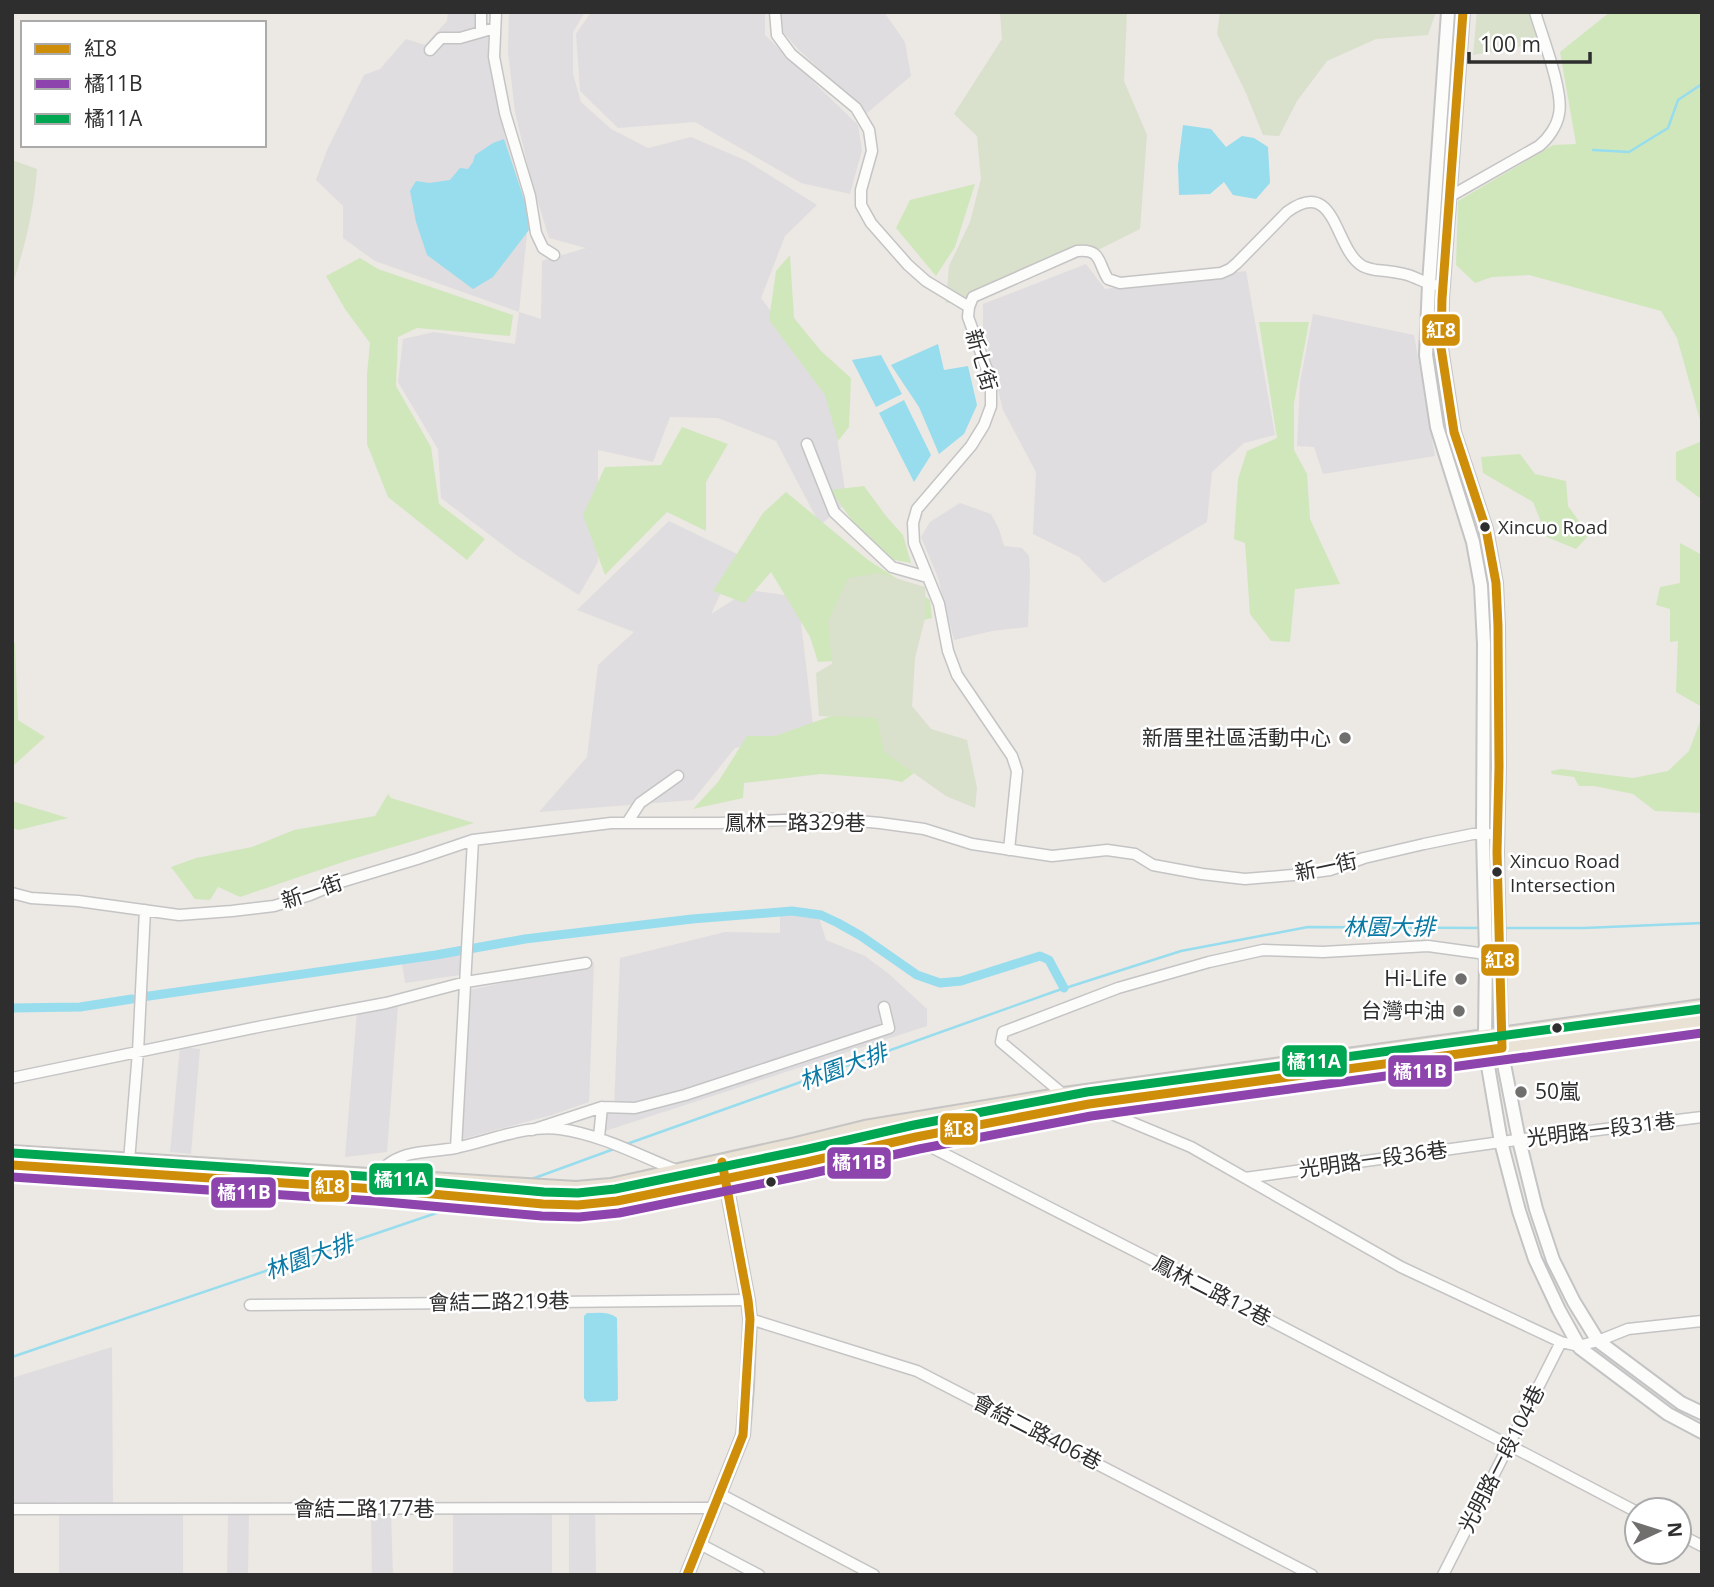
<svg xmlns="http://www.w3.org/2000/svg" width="1714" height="1587" font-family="'Open Sans','Noto Sans TC',sans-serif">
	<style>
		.industrial { fill: #dfdddf }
		.green { fill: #d0e7bc }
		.cemetery { fill: #d9e0cb }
		.water { fill: #97ddee }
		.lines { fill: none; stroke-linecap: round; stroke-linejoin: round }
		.stream { stroke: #97ddee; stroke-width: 2.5 }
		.canal { stroke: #97ddee; stroke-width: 9 }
		.minor-casing { stroke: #c5c4c5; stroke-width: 13 }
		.tertiary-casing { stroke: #c5c4c5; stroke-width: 16 }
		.primary-casing { stroke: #c6c5c4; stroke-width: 18 }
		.minor { stroke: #fcfcfb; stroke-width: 10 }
		.tertiary { stroke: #fcfcfb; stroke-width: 12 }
		.primary { stroke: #e9e2d5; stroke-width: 14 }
		.bus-1-casing { stroke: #fff; stroke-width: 14 }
		.bus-2-casing { stroke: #fff; stroke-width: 14 }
		.bus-3-casing { stroke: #fff; stroke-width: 14 }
		.bus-1 { stroke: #cf8e09; stroke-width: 9 }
		.bus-2 { stroke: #8e44ad; stroke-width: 9 }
		.bus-3 { stroke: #00a651; stroke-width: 9 }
		.bus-dot { fill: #2e2e2e; stroke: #fff; stroke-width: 2.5 }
		.poi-dot { fill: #706f6e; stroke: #fff; stroke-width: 2.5 }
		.labels { text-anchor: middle; stroke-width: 5; stroke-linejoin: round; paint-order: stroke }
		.bus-label { font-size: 19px; fill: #2e2e2e; stroke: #fff; text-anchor: start }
		.street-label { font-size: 21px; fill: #2e2e2e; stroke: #fff }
		.poi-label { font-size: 21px; fill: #2e2e2e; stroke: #fff; text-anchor: end }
		.water-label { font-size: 23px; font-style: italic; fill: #0a7aa5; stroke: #fff }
		.line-badge { stroke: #fff; stroke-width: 2.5 }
		.badge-label { font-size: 19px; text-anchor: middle; font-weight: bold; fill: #fff }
	</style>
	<rect width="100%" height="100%" fill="#ece8e4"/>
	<path class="industrial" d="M448 12H489L487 18 490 69 505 137 523 197 527 234 519 312 541 319 542 261 586 248 549 238 531 179 515 112 508 52 509 12H585L573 32V74L581 102 611 129 648 148 691 137 747 161 817 205 785 236 761 298 830 391 847 503 820 525 776 441 718 418 670 417 653 462 598 450V562L579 595 519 557 441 498 438 449 398 382 403 339 434 332 515 344 519 312 375 261 343 238V206L316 180 327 150 364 75 380 69 406 39 425 45 447 21Z
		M591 12H765V35L858 125 862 150 850 194 801 183 695 122 618 128 580 91 576 34Z
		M781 12H884L905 42 911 76 867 113 798 49 783 32Z
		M1086 264 1105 289 1246 271 1275 435 1244 443 1212 472 1207 522 1104 583 1079 557 1033 534 1036 472 1003 410 983 330V304Z
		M1313 314 1414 335 1435 456 1323 474 1314 447 1297 446 1300 382Z
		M960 503 991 514 999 529 1004 546 1022 548 1029 556 1030 575 1028 627 992 631 954 640 938 578 921 537 930 522Z
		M669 521 739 555 711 614 749 590 798 597 814 733 735 748 693 800 539 812 587 757 598 665 634 632 577 610Z
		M780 910 817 911 826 940 865 956 889 974 927 1009V1026L602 1132 600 1116 614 1110 620 958 725 932 780 933Z
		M460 949V975L405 983 401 957Z
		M594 963 589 1102 552 1115 455 1141 465 991Z
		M398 1006 387 1152 345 1157 357 1011Z
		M180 1047 200 1049 191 1154 170 1152Z
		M112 1347 113 1506 12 1505V1378Z
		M453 1511H552V1575H453Z
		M391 1512 393 1575H372L371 1513Z
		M595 1512 596 1575H569V1513Z
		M59 1515H183V1575H59Z
		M228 1515H249L248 1575H227Z"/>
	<path class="green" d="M1610 12H1702V427L1677 338 1661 311 1529 275 1492 277 1475 283 1456 265 1458 201 1553 145 1576 144 1560 52Z
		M975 184 955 247 936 276 896 228 910 200Z
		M790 255 794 318 821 351 851 378 849 427 838 441 825 395 769 320 776 271Z
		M360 258 378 269 513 315 510 336 417 328 398 337 396 386 431 447 439 504 485 539 467 560 388 497 367 444V374L370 343 345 309 326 276Z
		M1259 322H1309L1294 403V450L1307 474 1310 519 1340 584 1295 589 1290 642 1271 641 1250 614 1245 543 1234 539 1238 479 1247 451 1277 438Z
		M682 427 728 444 706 482V531L667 512 605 575 583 515 605 467 661 465Z
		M1702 441V503L1701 499 1676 480V452Z
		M1520 454 1535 474 1566 481 1568 506 1589 535 1576 549 1547 537 1533 502 1483 473 1481 457Z
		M864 486 886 516 903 535 911 563 894 560 859 530 830 490Z
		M786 492 868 560 930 600 932 618 893 628 850 660 818 662 810 637 771 572 744 603 713 591 763 513Z
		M1680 543 1702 555V707L1676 692 1678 641 1670 642V609L1656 605 1660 587 1680 583Z
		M12 637 15 644 18 720 45 737 13 766Z
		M862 705 929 762 902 782 887 779 821 774 744 783 743 798 693 809 718 782 747 736H775Z
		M1702 716V813L1655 811 1633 794 1594 786H1579L1574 777 1552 774 1551 771 1561 769 1633 778 1668 771 1689 751Z
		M388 794 391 798 474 823 346 861 240 897 218 887 210 900 195 899 171 867 196 858 252 847 294 830 375 816Z
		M12 801 68 818 19 830 12 828Z"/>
	<path class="cemetery" d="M1000 12H1127L1124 81 1147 135 1140 229 1092 253 1050 259 1044 272 1006 286 988 295 946 303 949 266 970 222 981 179 977 136 954 114 1002 39Z
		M1220 12H1436L1428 35 1376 39 1327 61 1297 101 1279 136 1263 135 1246 93 1217 34Z
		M1477 12H1531L1540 43 1473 55Z
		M12 160 37 169C34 209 25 247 12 286Z
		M878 573 925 587 926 614 915 658 912 706 931 729 967 740 977 788 975 808 946 796 884 752 877 718 819 716 816 673 832 664 828 622 848 578Z"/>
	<path class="water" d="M1183 125 1211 129 1226 147 1242 136 1254 138 1268 147 1270 183 1256 199 1233 195 1224 182 1210 194 1179 195 1178 165Z
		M504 139 526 205 529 230 493 277 473 289 427 255 416 222 410 191 416 181 429 183 450 180 460 168 468 169 473 162 475 155 493 143Z
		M938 344 944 370 968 366 977 405 964 434 939 454 919 407 891 365Z
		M881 355 902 394 876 407 852 360Z
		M904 400 931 455 914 482 879 413Z
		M587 1313C597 1313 609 1311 617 1318L618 1399 616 1401 587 1402 584 1398V1316Z"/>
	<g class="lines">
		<path class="stream" d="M1593 150 1629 152 1668 128 1678 100 1702 84
			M1502 928H1584L1702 923
			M624 1145 1056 991 1181 951 1308 927 1482 928
			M529 1180 614 1149
			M12 1357 466 1203"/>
		<path class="canal" d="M142 997 436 955 525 939 692 919 792 911 821 915 838 923 861 936 917 975 940 983 961 981 1040 956 1049 960 1064 988
			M12 1008 80 1007 132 999"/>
		<defs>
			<path id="minor" d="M481 12V32
				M496 12 494 57 505 113 530 196 536 233 543 248 554 255
				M775 12 777 35 791 54 856 108 869 130 872 151 861 190V205L871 223 908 265 926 281 969 307
				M430 50 441 38H460L495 28
				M1449 197 1539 146C1548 139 1557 126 1559 114 1564 92 1542 36 1535 12
				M807 444 834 512 892 567 927 577
				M627 823 640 803 678 776
				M1009 850 1017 771 1012 756 957 675 948 651 939 604 914 543 913 523 917 509 971 446 984 425 991 406V381L968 317 969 307 973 297 1077 251C1102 248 1098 264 1108 279L1120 283 1221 273 1230 269 1237 263 1287 212C1336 176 1334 247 1361 265 1365 268 1371 269 1376 270 1387 271 1398 272 1408 275 1417 278 1425 283 1434 285
				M12 893 31 898 78 901 179 915 232 911 274 906 310 895 341 882 417 859 473 840 611 823H720L825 818 880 823 924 829 972 844 1052 856 1107 850 1135 854 1153 865 1202 874 1245 879 1293 875 1330 870 1364 858 1424 844 1473 834H1489
				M12 1078 263 1026 386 1003 466 982 586 963
				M1064 1095 1001 1042 1003 1032 1118 988 1209 962 1263 950 1323 952 1428 946 1486 954
				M1090 1105 1191 1147 1401 1267 1561 1342 1578 1346 1598 1341 1628 1329 1702 1321
				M532 1130 602 1107 635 1108 685 1095 889 1028 884 1007
				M599 1137 602 1107
				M916 1137 925 1144 1256 1313 1637 1512
				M456 1148 473 840
				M129 1161 138 1052 145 910
				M378 1177C383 1165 394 1159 407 1155 422 1151 439 1151 455 1148 487 1142 527 1124 560 1129 602 1135 638 1155 676 1170
				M1245 1178 1501 1142 1702 1117
				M250 1305 748 1300
				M750 1319 917 1371 1312 1575
				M720 1494 874 1575
				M12 1509 715 1508
				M1679 1534 1702 1546
				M700 1544 759 1575
				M1443 1575 1561 1342"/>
			<path id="tertiary" d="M1448 12 1429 284 1426 355 1437 427 1473 542 1481 586 1484 644 1483 834 1486 954 1485 1036 1488 1066 1501 1142 1519 1211 1535 1259 1559 1310 1580 1348 1668 1414 1702 1432
				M1463 12 1442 299 1441 348 1454 432 1486 529 1496 583 1498 626 1499 767 1497 852 1501 1034 1504 1064 1519 1140 1536 1209 1553 1260 1574 1302 1598 1341 1681 1403 1702 1413
				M687 1575 743 1435 747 1386 750 1319 748 1300 722 1162"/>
			<path id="primary" d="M12 1153 510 1185 576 1189 611 1186 796 1145 865 1128 1064 1095 1702 1007
				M12 1165 376 1189 543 1204 578 1205 617 1201 807 1162 916 1137 1089 1104 1702 1021"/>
		</defs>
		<use href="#minor" class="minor-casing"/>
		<use href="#tertiary" class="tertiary-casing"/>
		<use href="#primary" class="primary-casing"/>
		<use href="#minor" class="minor"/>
		<use href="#tertiary" class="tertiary"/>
		<use href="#primary" class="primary"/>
		<defs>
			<path id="bus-1" d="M12 1165 376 1189 543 1204 578 1205 617 1201 807 1162 916 1137 1089 1104 1502 1048 1497 852 1499 767 1498 626 1496 583 1486 529 1454 432 1441 348 1442 299 1463 12
				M687 1575 743 1435 750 1319 748 1300 722 1162"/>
			<path id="bus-2" d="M12 1177 375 1201 542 1216 579 1217 619 1213 809 1174 919 1149 1091 1116 1702 1033"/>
			<path id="bus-3" d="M13 1153 377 1177 544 1192 578 1193 615 1189 804 1150 914 1125 1087 1092 1700 1009"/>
		</defs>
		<use href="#bus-1" class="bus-1-casing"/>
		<use href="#bus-2" class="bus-2-casing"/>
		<use href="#bus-3" class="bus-3-casing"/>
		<use href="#bus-1" class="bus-1"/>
		<use href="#bus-2" class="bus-2"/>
		<use href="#bus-3" class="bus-3"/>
	</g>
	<g class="bus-dot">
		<circle cx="1485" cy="527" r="6"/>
		<circle cx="1497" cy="872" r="6"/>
		<circle cx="1557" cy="1028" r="6"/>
		<circle cx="771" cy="1182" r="6"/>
	</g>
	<g class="poi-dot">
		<circle cx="1345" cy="738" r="7"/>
		<circle cx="1461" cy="979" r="7"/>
		<circle cx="1459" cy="1011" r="7"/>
		<circle cx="1521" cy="1092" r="7"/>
	</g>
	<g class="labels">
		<g class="bus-label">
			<text x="1498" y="534">Xincuo Road</text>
			<text x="1510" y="868">Xincuo Road<tspan x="1510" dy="24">Intersection</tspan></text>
		</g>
		<g class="street-label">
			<text transform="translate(981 360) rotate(74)" y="7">新七街</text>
			<text x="795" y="830">鳳林一路329巷</text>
			<text transform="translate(1326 867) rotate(-12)" y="7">新一街</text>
			<text transform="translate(312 892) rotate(-19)" y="7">新一街</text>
			<text transform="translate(1601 1130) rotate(-7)" y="7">光明路一段31巷</text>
			<text transform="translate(1373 1160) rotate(-8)" y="7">光明路一段36巷</text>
			<text transform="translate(1212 1291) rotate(27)" y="7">鳳林二路12巷</text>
			<text transform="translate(499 1302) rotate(-1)" y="7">會結二路219巷</text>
			<text transform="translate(1037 1432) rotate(27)" y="7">會結二路406巷</text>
			<text transform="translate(1502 1459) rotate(-63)" y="7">光明路一段104巷</text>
			<text x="364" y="1516">會結二路177巷</text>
		</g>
		<g class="poi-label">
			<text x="1331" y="745">新厝里社區活動中心</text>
			<text x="1447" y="986">Hi-Life</text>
			<text x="1445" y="1018">台灣中油</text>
			<text x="1535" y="1099" text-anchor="start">50嵐</text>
		</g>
		<g class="water-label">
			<text x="1389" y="935">林園大排</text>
			<text transform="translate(843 1067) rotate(-20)" y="8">林園大排</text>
			<text transform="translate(309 1257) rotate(-19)" y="8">林園大排</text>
		</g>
	</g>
	<g class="line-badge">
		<rect x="1421" y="313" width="40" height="34" rx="7" fill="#cf8e09"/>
		<rect x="1480" y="943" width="40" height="34" rx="7" fill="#cf8e09"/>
		<rect x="1281" y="1044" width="67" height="34" rx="7" fill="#00a651"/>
		<rect x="1387" y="1054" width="66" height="34" rx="7" fill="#8e44ad"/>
		<rect x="939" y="1112" width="40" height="34" rx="7" fill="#cf8e09"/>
		<rect x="826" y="1146" width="66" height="34" rx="7" fill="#8e44ad"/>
		<rect x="368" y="1162" width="66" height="34" rx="7" fill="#00a651"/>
		<rect x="310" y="1169" width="40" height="34" rx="7" fill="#cf8e09"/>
		<rect x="210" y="1176" width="67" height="33" rx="7" fill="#8e44ad"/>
	</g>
	<g class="badge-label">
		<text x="1441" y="337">紅8</text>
		<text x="1500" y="967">紅8</text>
		<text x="1314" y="1068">橘11A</text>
		<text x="1420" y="1078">橘11B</text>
		<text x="959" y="1136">紅8</text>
		<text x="859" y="1169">橘11B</text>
		<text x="401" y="1186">橘11A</text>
		<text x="330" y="1193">紅8</text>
		<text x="244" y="1199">橘11B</text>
	</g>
	<rect width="1714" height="1587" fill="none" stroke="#2e2e2e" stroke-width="28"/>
	<rect x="21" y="21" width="245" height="126" fill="#ffffff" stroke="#ababab" stroke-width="2"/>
	<rect x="35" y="44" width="35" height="10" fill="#cf8e09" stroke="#ababab" stroke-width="2"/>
	<text x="84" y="56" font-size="21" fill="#2e2e2e">紅8</text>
	<rect x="35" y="79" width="35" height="10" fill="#8e44ad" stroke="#ababab" stroke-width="2"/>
	<text x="84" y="91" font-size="21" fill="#2e2e2e">橘11B</text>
	<rect x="35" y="114" width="35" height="10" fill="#00a651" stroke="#ababab" stroke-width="2"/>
	<text x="84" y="126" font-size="21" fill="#2e2e2e">橘11A</text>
	<g transform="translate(1658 1531) rotate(86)"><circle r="33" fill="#ffffff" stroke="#ababab" stroke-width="2"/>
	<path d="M0-5L12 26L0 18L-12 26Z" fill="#706f6e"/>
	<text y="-10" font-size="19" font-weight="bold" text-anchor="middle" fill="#2e2e2e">N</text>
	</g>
	<path d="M1469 52v10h121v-10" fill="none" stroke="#2e2e2e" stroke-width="3.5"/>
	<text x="1480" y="52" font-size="21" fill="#2e2e2e" stroke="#ffffff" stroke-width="5" paint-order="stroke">100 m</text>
</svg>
